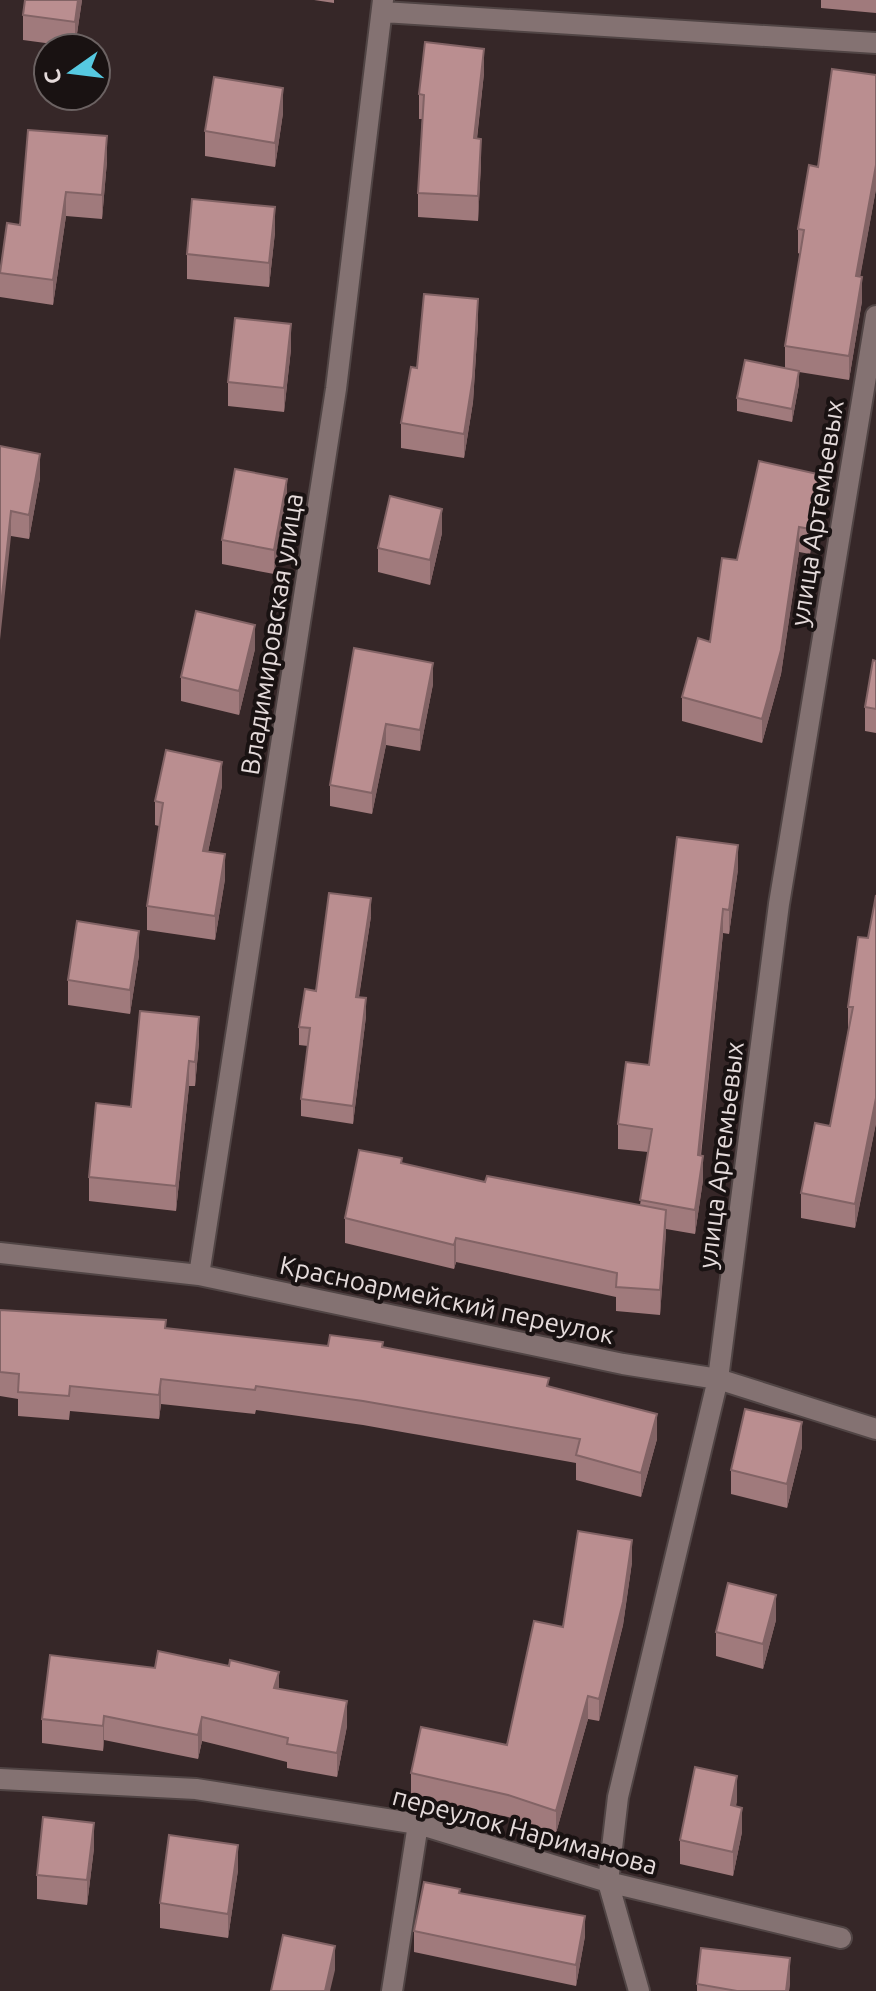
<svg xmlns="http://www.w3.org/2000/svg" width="876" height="1991" font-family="Ubuntu,sans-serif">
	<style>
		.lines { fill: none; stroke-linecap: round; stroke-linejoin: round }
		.street-casing { stroke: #514545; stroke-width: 24 }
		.street { stroke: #847272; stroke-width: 20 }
		.wall { fill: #a07a7c }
		.shaded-wall { fill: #826365 }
		.building { fill: #ba8e90; stroke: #826365; stroke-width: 2 }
		.labels { text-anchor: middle; stroke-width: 8; stroke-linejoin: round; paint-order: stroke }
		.street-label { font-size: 26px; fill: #e5dbdb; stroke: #191212 }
	</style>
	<rect width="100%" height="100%" fill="#362728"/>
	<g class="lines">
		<defs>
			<path id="street" d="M383 12 876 43
				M0 1253 199 1275 623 1364 718 1379 876 1429
				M199 1275 336 389 383 0
				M0 1779 196 1789 418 1824 608 1882 841 1938
				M392 1991 418 1824
				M639 1991 608 1882 618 1797 718 1379 779 904 876 316"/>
		</defs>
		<use href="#street" class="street-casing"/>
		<use href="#street" class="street"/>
	</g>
	<path class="wall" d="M25 0H82L75 47 23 40V15Z
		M314 0H334V3Z
		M821 0H876V13L821 8Z
		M484 73 477 139 481 163 478 221 418 217V193L422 119H419V94Z
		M876 75V189L860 276 862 301 849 380 799 372V384L792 422 737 411V398L785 368V346L800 254 798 253V229L818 167Z
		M283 113 275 167 205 156V131Z
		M107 161 102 219 66 216 53 305 0 297V268L20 225Z
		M275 232 269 287 187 279V254Z
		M478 323 473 402 464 458 401 448V423L417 368Z
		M291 349 284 412 228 406V382Z
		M0 446 40 478 29 539 11 536Z
		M822 499 810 554 799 552 781 674 762 743 682 721V697L710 642 737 560Z
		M287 504 274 574 222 564V540Z
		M442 533 430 585 378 572V548Z
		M354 648 433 684 420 751 386 745 372 814 330 806V785Z
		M255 649 239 715 181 701V677Z
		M876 661V733L865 731V707Z
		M222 786 208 852 225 879 215 940 147 930V906L159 826 155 825V801Z
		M738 869 729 934 723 933 701 1156 703 1180 695 1234 666 1229 660 1315 616 1311V1297L456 1262 454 1269 345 1243V1218L402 1164 485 1182 640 1205 648 1152 618 1149V1124L649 1065Z
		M876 895V1123L855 1228 801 1218V1193L830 1126 848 1031V1007L868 938Z
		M371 916 359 997 366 1016 353 1124 301 1116V1099L308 1046 299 1045V1027L316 991Z
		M139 955 130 1014 68 1005V980Z
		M199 1042 195 1086H189L176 1211 89 1201V1177L131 1107Z
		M0 1310 328 1346 383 1347 549 1386 657 1439 641 1497 576 1480V1463L363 1425 256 1410 255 1414 161 1404 159 1419 70 1411 69 1420 18 1416V1399L0 1396Z
		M802 1447 787 1508 731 1494V1470Z
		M632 1562 623 1625 599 1721 588 1719 556 1833 508 1817 411 1796V1773L507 1745 563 1627Z
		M776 1620 763 1669 716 1656V1632Z
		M279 1689 347 1726 337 1777 287 1768V1762L202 1741 198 1759 104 1740 103 1751 42 1743V1719Z
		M737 1800 736 1806 742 1832 733 1876 680 1864V1840Z
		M94 1848 87 1905 37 1899V1875Z
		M238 1870 228 1938 160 1928V1903Z
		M460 1893 585 1936 576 1986 414 1952V1931Z
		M790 1982 789 1991H697V1984Z"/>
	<path class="shaded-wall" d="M78 0H82L75 47V22Z
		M484 49V73L474 163V138Z
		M283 88V113L275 167V143Z
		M107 136V161L102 219V195Z
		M481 139V163L478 221V196Z
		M876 165V189L856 300V276Z
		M66 192V216L53 305V280Z
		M275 207V232L269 287V263Z
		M862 277V301L849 380V356Z
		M478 299V323L473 402 464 458V434Z
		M291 324V349L284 412V388Z
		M799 371V384L792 422V409Z
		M40 454V478L29 539V515Z
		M822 475V499L810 554V529Z
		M287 479V504L274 574V550Z
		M442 509V533L430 585V560Z
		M11 511V536L0 640V615Z
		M799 527V552L781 674 762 743V719Z
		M255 625V649L239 715V691Z
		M433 663V684L420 751V730Z
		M386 724V745L372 814V793Z
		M222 762V786L203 875V851Z
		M738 845V869L729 934V910Z
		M225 854V879L215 940V916Z
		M371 898V916L356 1015V997Z
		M723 909V933L698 1180V1155Z
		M139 931V955L130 1014V990Z
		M366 998V1016L353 1124V1106Z
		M199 1017V1042L195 1086V1062Z
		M189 1061V1086L176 1211V1186Z
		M876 1098V1123L855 1228V1204Z
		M703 1156V1180L695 1234V1210Z
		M666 1210V1235L660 1315V1290Z
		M456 1238V1262L454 1269V1245Z
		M161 1379V1404L159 1419V1395Z
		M657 1414V1439L641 1497V1473Z
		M802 1422V1447L787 1508V1484Z
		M632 1540V1562L623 1625 599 1721V1699Z
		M776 1595V1620L763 1669V1644Z
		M279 1672V1696L274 1688Z
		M588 1696V1719L556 1833V1811Z
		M347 1701V1726L337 1777V1753Z
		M104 1716V1740L103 1751V1726Z
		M202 1717V1741L198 1759V1735Z
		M737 1776V1800L731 1829V1805Z
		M742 1808V1832L733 1876V1852Z
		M94 1823V1848L87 1905V1880Z
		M238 1845V1870L228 1938V1914Z
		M585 1916V1936L576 1986V1965Z
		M335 1946V1970L330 1991H325Z
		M790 1958V1982L789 1991H786Z"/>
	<path class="building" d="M25 0H78L75 22 23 15Z
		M425 42 484 49 474 138 481 139 478 196 418 193 424 95 419 94Z
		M832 69 876 75V165L856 276 862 277 849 356 785 346 804 230 798 229 809 165 818 167Z
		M214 77 283 88 275 143 205 131Z
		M28 130 107 136 102 195 66 192 53 280 0 273 7 223 20 225Z
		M192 199 275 207 269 263 187 254Z
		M424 294 478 299 473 377 464 434 401 423 411 367 417 368Z
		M235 318 291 324 284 388 228 382Z
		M745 360 799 371 792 409 737 398Z
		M0 446 40 454 29 515 11 511 0 615Z
		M759 461 822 475 810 529 799 527 781 650 762 719 682 697 698 638 710 642 722 558 737 560Z
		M235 469 287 479 274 550 222 540Z
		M390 496 442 509 430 560 378 548Z
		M196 611 255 625 239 691 181 677Z
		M354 648 433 663 420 730 386 724 372 793 330 785Z
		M873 660 876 661V709L865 707Z
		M166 750 222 762 203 851 225 854 215 916 147 906 163 803 155 801Z
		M677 837 738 845 729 910 723 909 698 1155 703 1156 695 1210 640 1200 652 1129 618 1124 626 1062 649 1065Z
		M329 893 371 898 356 997 366 998 353 1106 301 1099 310 1028 299 1027 305 989 316 991Z
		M876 895V1098L855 1204 801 1193 815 1123 830 1126 853 1007H848L858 937 868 938Z
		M77 921 139 931 130 990 68 980Z
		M140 1011 199 1017 195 1062 189 1061 176 1186 89 1177 96 1103 131 1107Z
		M359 1150 402 1158 401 1163 485 1182 487 1176 666 1210 660 1290 616 1287 617 1273 456 1238 454 1245 345 1218Z
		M0 1310 166 1320 165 1328 328 1346 330 1335 383 1342 382 1347 549 1378 547 1386 657 1414 641 1473 576 1455 580 1439 363 1401 256 1386 255 1390 161 1379 159 1395 70 1386 69 1396 18 1392 19 1374 0 1372Z
		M745 1409 802 1422 787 1484 731 1470Z
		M578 1531 632 1540 623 1602 599 1699 588 1696 556 1811 508 1795 411 1773 421 1727 507 1745 534 1621 563 1627Z
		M728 1583 776 1595 763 1644 716 1632Z
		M158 1651 229 1666 230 1660 279 1672 274 1688 347 1701 337 1753 287 1744 288 1738 202 1717 198 1735 104 1716 103 1726 42 1719 50 1655 155 1668Z
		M695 1767 737 1776 731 1805 742 1808 733 1852 680 1840Z
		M43 1817 94 1823 87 1880 37 1875Z
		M169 1835 238 1845 228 1914 160 1903Z
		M424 1882 460 1889 459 1893 585 1916 576 1965 414 1931Z
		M283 1935 335 1946 325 1991H271Z
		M701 1948 790 1958 786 1991H737L697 1984Z"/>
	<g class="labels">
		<g class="street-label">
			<text transform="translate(817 513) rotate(-81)" y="9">улица Артемьевых</text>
			<text transform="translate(272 634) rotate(-81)" y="9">Владимировская улица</text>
			<text transform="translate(721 1155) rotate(-83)" y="9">улица Артемьевых</text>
			<text transform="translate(447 1300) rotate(12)" y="9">Красноармейский переулок</text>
			<text transform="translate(525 1831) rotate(15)" y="9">переулок Нариманова</text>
		</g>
	</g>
	<g transform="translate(72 72) rotate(256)"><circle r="38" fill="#191212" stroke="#6b6262" stroke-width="2"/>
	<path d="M0-6L14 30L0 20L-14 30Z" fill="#56c9e1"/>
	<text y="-12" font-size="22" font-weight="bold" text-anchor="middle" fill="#e5dbdb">С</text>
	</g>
</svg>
